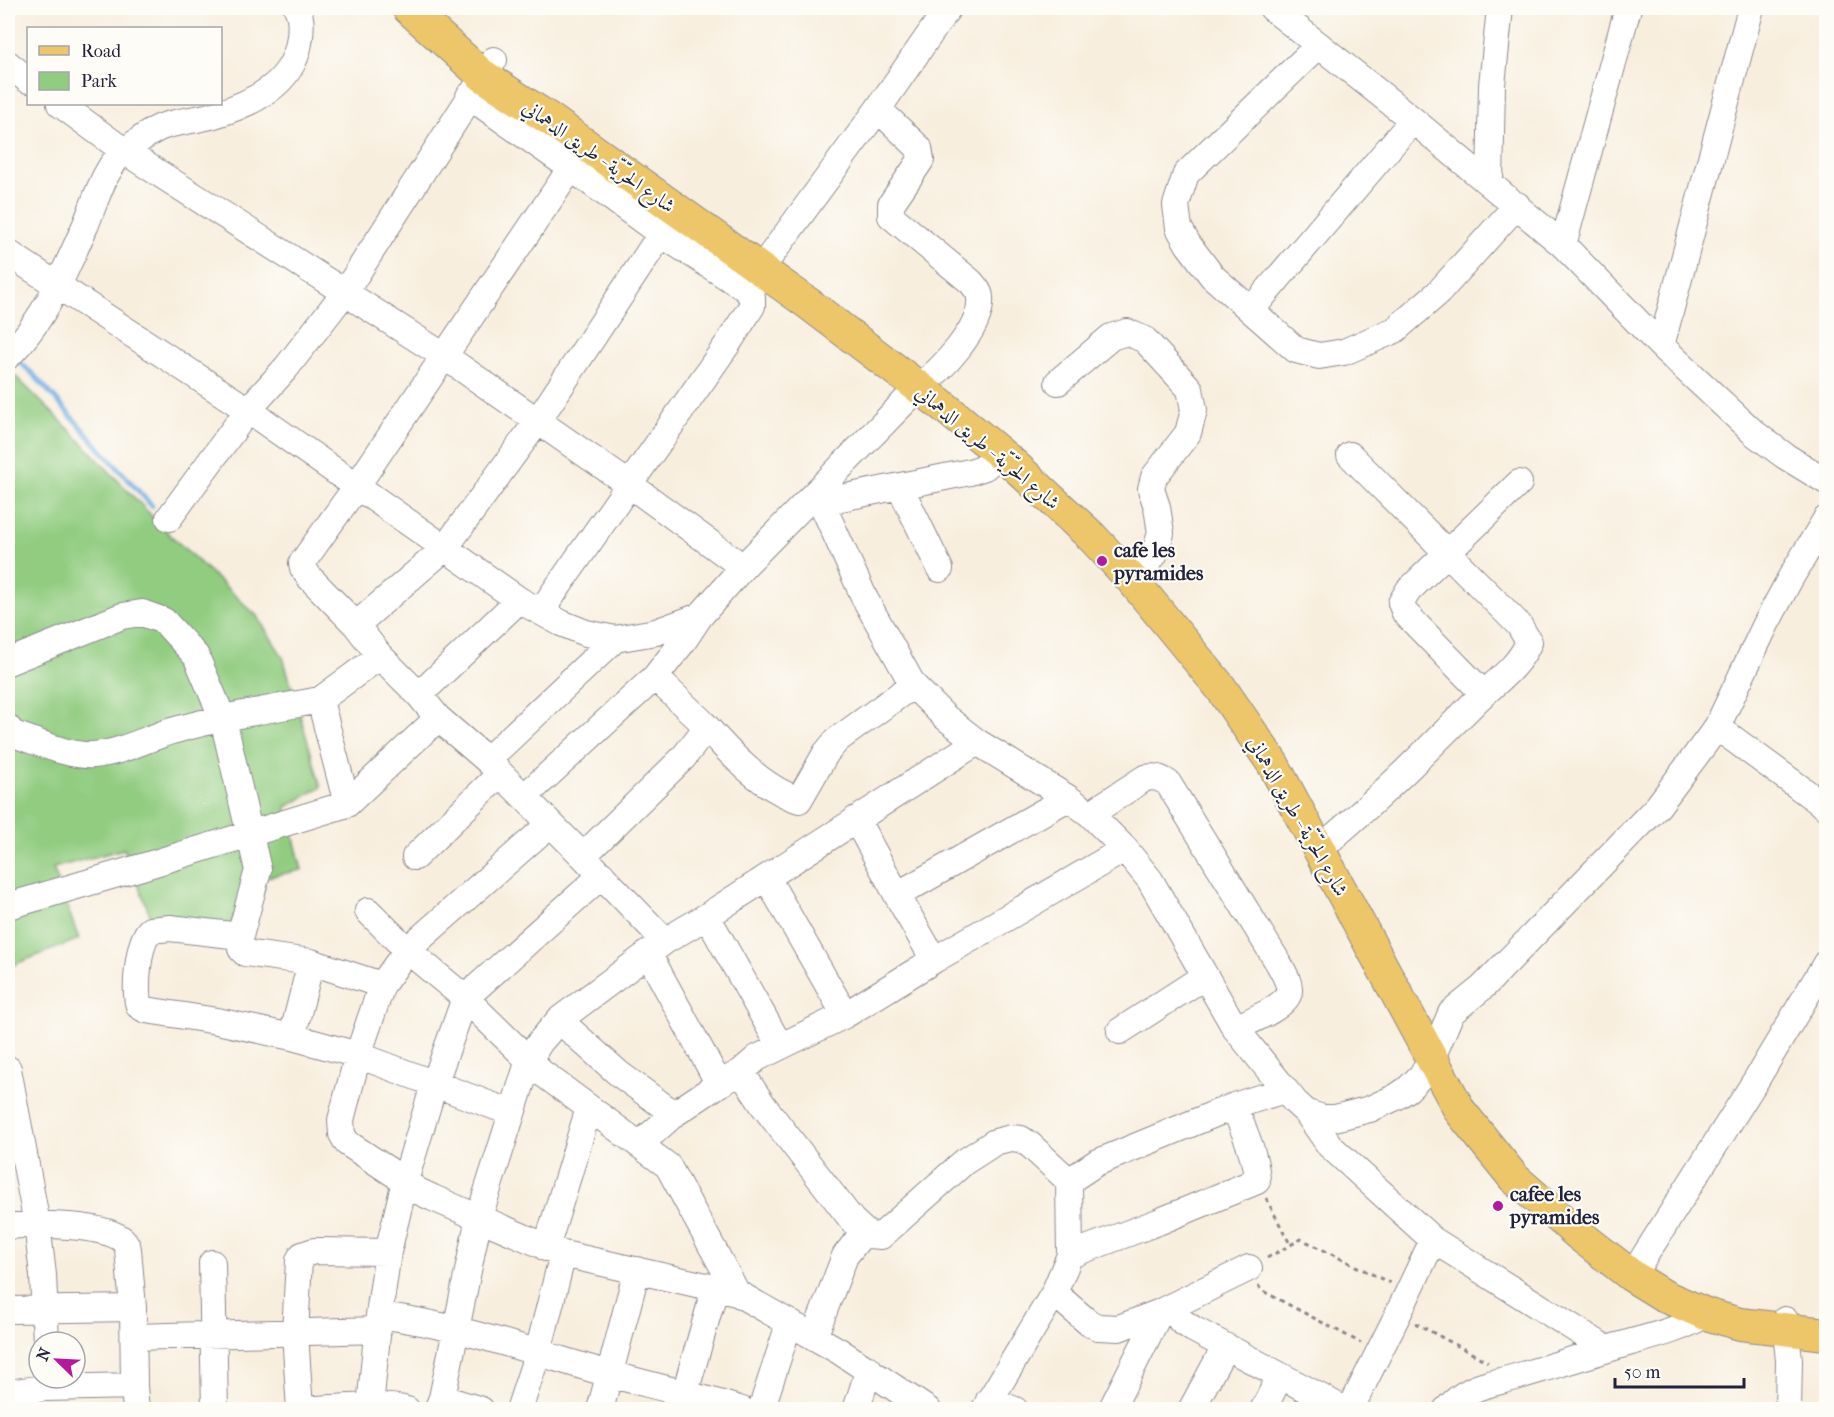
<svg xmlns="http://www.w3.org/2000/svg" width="1834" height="1417" font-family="'IM FELL French Canon',Amiri,serif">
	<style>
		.green { fill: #91cc80; stroke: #5a775e; stroke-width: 1.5 }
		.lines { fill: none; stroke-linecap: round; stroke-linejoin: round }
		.stream { stroke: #6face1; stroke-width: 5 }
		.minor-casing { stroke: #8d888c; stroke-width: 28 }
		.major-casing { stroke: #8d888c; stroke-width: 34 }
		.path { stroke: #8d888c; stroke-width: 3; stroke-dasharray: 4.5 4.5; stroke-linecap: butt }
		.minor { stroke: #fff; stroke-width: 26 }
		.major { stroke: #ecc669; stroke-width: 32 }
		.poi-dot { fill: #b5179e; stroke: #fdfcf7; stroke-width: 2 }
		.labels { text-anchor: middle; stroke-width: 4.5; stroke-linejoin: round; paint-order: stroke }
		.street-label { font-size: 20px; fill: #22223b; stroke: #fdfcf7 }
		.poi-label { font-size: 20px; font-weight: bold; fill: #22223b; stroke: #fdfcf7; text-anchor: start }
	</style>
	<rect width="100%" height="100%" fill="#fdfcf7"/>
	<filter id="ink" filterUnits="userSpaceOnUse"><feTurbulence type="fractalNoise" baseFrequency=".0167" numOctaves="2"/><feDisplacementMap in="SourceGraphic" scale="12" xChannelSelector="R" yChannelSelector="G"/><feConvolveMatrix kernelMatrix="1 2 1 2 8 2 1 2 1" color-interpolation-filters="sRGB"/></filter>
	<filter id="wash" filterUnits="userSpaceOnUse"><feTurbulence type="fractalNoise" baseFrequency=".008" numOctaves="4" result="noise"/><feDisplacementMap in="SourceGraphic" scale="24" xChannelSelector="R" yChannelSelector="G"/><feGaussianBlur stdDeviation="1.35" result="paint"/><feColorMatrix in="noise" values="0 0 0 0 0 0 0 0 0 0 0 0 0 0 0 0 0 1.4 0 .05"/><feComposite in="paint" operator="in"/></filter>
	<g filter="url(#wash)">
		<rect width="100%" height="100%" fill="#f8eede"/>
		<path class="green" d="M8 369 69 429 169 534 257 616 283 657 321 787 286 807 302 870 262 878 237 932 151 917 124 849 53 868 79 939 8 967Z"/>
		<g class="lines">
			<path class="stream" d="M15 358 33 374 152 506"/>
		</g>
	</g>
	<g filter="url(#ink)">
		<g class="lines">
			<defs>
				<path id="minor" d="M1272 8 1413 120 1563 245 1661 346 1754 433 1785 456 1826 481
					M1319 45 1186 174 1176 205 1179 228 1188 244 1212 276 1296 350 1319 356 1344 352 1395 330 1438 293 1517 205
					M8 64 28 80
					M469 96 571 168 661 234 746 289 752 297V306L729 342 541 611
					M60 104 124 151 444 356 630 485 743 567
					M571 168 356 487 302 563 303 568 310 578 356 625 380 656 419 695 438 718 487 760 583 856 665 941
					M1490 183 1492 85 1500 8
					M1563 245 1628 8
					M8 253 248 410 519 600 561 623 586 633 615 639 656 632 700 616 743 567 918 388C940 371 983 328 980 298 980 292 975 287 971 282L891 216V204L921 160 919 148 878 109
					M760 270 878 109 948 8
					M1251 310 1413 120
					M1661 346 1751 8
					M8 356C44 321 66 270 86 224 95 202 106 163 127 149 137 142 149 132 161 127 178 121 197 120 214 115 251 104 292 85 299 43 301 32 302 18 297 8
					M1058 382 1111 337 1127 332 1145 340 1190 389 1194 410 1188 433 1154 477 1151 489 1157 507 1161 533 1154 555 1133 581
					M900 487 940 569
					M812 497 821 502 865 599 913 685 945 717 977 742 1068 798 1090 814 1125 849 1150 880 1235 1028 1295 1102 1307 1113 1323 1118H1335L1370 1109 1396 1097 1408 1089 1421 1076 1432 1058 1451 1013 1483 987 1658 806 1717 727 1766 624 1791 577 1826 519
					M821 502 970 472 985 467 1000 454
					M169 518 248 410 286 368 345 292 494 60
					M356 625 445 548 537 422 661 234
					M8 662 122 616 142 613 164 621 196 656 223 719 258 870 240 936 241 949 245 953 311 962 382 985
					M1483 693 1405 613 1401 603 1408 591 1519 483
					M419 695 519 600
					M704 724C729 753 762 788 799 800L826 753 837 740 913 685
					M1717 727 1826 807
					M8 728 13 734C36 741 70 757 93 755 121 753 145 739 172 731 220 717 271 709 320 700
					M487 760 615 639
					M524 797 655 677
					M347 804 320 700 380 656
					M1090 814 1145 778C1155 776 1160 778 1168 783L1279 964C1283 972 1290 982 1289 991 1289 1006 1248 1022 1235 1028
					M856 819 897 895 1068 798
					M550 824 407 950 382 985 358 1055 341 1120 342 1134 347 1143 405 1181 434 1085 465 998 602 875
					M1331 839C1381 797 1427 750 1474 703 1493 684 1518 668 1529 642L1519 625 1350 455
					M583 856 683 758 700 736 704 726 702 722 655 677 682 643 700 616
					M415 857 500 774
					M767 878 845 1015
					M897 895 934 960
					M8 906 145 866 347 804 438 718
					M368 911 407 950 465 998 542 1073 668 1166 737 1293
					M707 916 780 1046
					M240 936 170 928 150 930C138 941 134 991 139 1006L146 1010 217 1021 292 1037 358 1055 512 1113
					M648 953 719 1084
					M559 1020 618 1073 674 1114
					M1120 1031 1205 976
					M292 1037 311 962
					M8 1069 37 1224 43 1275 46 1342
					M741 1072 763 1105 852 1220 868 1235 881 1236 964 1162 995 1142 1011 1138 1021 1139 1030 1145 1069 1181 1070 1255 1054 1293 984 1410
					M1307 1113 1330 1146 1433 1240 1398 1314 1350 1410
					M639 1145 674 1114 719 1084 741 1072 757 1058 845 1015 934 960 1125 849
					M1069 1181 1096 1163 1234 1106 1284 1090
					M8 1226C32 1224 107 1223 124 1241 125 1242 128 1248 128 1249L133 1308 134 1386 136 1410
					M1433 1240 1607 1349
					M546 1248 589 1108
					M1070 1255 1158 1222 1257 1181C1256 1154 1243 1130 1234 1106
					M212 1263 215 1410
					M1632 1276 1756 1080 1826 963
					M1054 1293 1089 1323 1098 1327 1119 1328 1160 1312 1249 1268
					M1171 1307 1181 1321 1193 1329 1345 1410
					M8 1310 133 1308
					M379 1315C458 1325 533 1352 609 1374 654 1386 698 1396 742 1410
					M1785 1320 1789 1361 1788 1410
					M134 1337 378 1330
					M814 1337 845 1256 864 1232
					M8 1393 45 1388 134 1386
					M442 1398 481 1410
					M989 1400 1015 1410
					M370 1407 379 1315 388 1252 405 1181 418 1191 433 1198 563 1254 737 1293 839 1351 928 1410
					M300 1410 295 1333 299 1260 302 1255 314 1251 388 1252
					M301 1410C328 1409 383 1402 407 1410
					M437 1410 442 1398 479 1217 529 1060 540 1042 559 1020 665 941 707 916 977 742
					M519 1410 538 1352 563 1254
					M600 1410 637 1270
					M680 1410 715 1289
					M761 1410 789 1324
					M856 1410 869 1369
					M1111 1410 1160 1312
					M1191 1410 1225 1347
					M1263 1410 1280 1376
					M1446 1410C1469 1384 1490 1385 1519 1376 1550 1367 1581 1357 1611 1348 1643 1338 1678 1332 1706 1314"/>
				<path id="major" d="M408 8 482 75 551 120 809 304 942 405 1013 464 1092 537 1133 581 1221 688 1273 764 1460 1111 1514 1178 1578 1234 1632 1276 1666 1297 1706 1314 1740 1324 1826 1334"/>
			</defs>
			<use href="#minor" class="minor-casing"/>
			<use href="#major" class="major-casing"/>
			<path class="path" d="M1266 1198 1290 1244
				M1267 1258 1301 1239 1390 1283
				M1258 1285 1261 1290 1361 1343
				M1415 1323 1488 1362"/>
			<use href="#minor" class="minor"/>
			<use href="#major" class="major"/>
		</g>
	</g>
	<g class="poi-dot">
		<circle cx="1102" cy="561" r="6"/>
		<circle cx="1498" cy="1206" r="6"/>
	</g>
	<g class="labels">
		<g class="street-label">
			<text transform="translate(599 156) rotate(35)" y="7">شارع الحرّيّة - طريق الدهماني</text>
			<text transform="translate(988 447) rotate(40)" y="7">شارع الحرّيّة - طريق الدهماني</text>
			<text transform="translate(1298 816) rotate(60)" y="7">شارع الحرّيّة - طريق الدهماني</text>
		</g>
		<g class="poi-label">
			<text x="1114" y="557">cafe les<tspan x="1114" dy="23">pyramides</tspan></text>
			<text x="1510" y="1201">cafee les<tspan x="1510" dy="23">pyramides</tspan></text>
		</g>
	</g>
	<rect width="1834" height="1417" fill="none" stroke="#fdfcf7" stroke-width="30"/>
	<rect x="27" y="27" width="195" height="78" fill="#fdfcf7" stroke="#a5a5ac" stroke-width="1.5"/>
	<rect x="39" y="46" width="30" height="9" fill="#ecc669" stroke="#a5a5ac" stroke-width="1.5"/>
	<text x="81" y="57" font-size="18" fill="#22223b">Road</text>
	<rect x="39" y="72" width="30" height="18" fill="#91cc80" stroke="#a5a5ac" stroke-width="1.5"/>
	<text x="81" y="87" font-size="18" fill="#22223b">Park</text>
	<g transform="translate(57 1360) rotate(294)"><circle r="28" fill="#fdfcf7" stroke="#a5a5ac" stroke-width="1.5"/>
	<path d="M0-4.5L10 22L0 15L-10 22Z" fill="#b5179e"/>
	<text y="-9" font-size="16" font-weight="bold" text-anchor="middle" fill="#22223b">N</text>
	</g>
	<path d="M1615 1378v9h129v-9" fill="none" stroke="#22223b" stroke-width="3"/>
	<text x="1624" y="1378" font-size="18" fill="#22223b" stroke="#fdfcf7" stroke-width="4.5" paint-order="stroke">50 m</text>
</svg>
